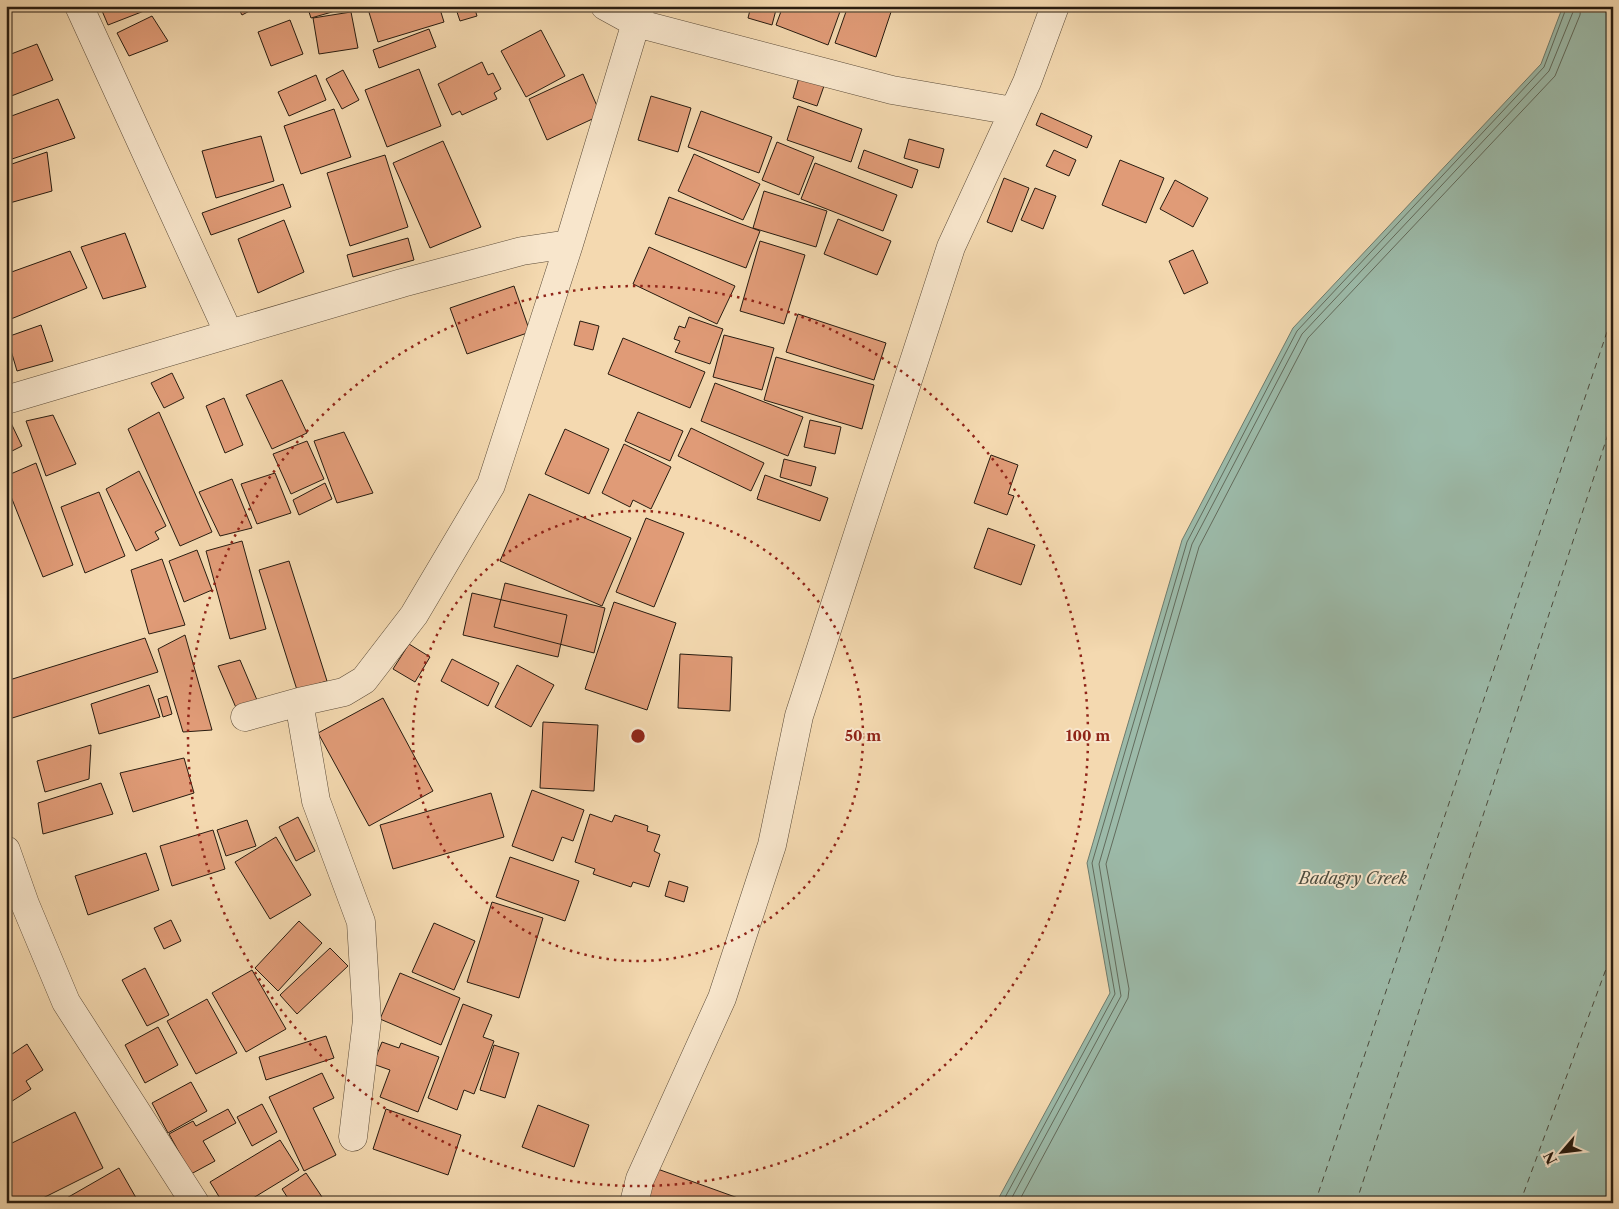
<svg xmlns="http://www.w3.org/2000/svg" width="1619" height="1209" font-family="'Libre Caslon Text',serif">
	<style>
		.water { fill: #9cbaa9; stroke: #6e7b6c }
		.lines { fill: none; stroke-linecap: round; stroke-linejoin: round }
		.shore { stroke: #626b5c; stroke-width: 1 }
		.ferry { stroke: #4b4b3e; stroke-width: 1; stroke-dasharray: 6 5; stroke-linecap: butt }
		.building { fill: #e09b77; stroke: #281c10 }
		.minor-casing { stroke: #5b4b38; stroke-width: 29 }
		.minor { stroke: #f8e6cc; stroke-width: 28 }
		.ring { fill: none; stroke: #8f2418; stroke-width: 2.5; stroke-dasharray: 2.5 5 }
		.labels { text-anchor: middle; stroke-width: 4; stroke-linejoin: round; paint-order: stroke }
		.water-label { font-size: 16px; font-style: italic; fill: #4b4b3e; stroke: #f8e6cc }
		.centre { fill: #8f2418; stroke: #f8e6cc; stroke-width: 2.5 }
		.ring-label { font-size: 15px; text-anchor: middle; font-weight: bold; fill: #8f2418; stroke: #f8e6cc; stroke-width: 4; stroke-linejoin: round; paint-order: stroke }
	</style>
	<rect width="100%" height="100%" fill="#f4d9b0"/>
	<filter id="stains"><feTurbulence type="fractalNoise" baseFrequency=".004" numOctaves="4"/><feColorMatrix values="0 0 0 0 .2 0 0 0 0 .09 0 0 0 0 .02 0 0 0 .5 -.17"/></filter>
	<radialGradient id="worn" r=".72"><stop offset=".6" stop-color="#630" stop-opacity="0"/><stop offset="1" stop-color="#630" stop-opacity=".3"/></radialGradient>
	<path class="water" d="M1563 6H1613V1203H996L1110 993 1087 863 1182 540 1293 328 1541 64Z"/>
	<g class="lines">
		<path class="shore" d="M1002 1203 1115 994 1092 863 1187 542 1297 331 1544 67 1567 6
			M1009 1203 1121 996 1099 864 1192 544 1302 334 1549 71 1573 12V6
			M1018 1203 1128 998 1129 989 1106 864 1199 547 1308 338 1555 76 1580 15 1581 6"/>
		<path class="ferry" d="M1315 1203 1613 314
			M1356 1203 1613 419
			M1520 1203 1613 950"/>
	</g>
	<path class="building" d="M100 6H142L144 11 108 25Z
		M237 6H259L242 15Z
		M307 6H353L311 18Z
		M378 6H439L444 22 378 42 368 9Z
		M455 6H474L477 16 460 21Z
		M751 6H777L772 25 748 18Z
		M783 6H842L828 45 776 25Z
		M848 6H893L876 57 835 43Z
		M351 12 358 48 319 54 313 18Z
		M152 16 168 41 129 56 117 33Z
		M290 20 303 54 271 66 258 32Z
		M429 29 436 47 379 68 373 50Z
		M541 30 565 76 526 97 501 51Z
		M37 44 53 80 6 98V56Z
		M482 62 488 75 493 73 501 89 494 93 497 99 462 115 460 111 452 115 438 84Z
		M419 69 441 126 387 147 365 90Z
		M343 70 359 100 342 109 326 79Z
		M583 74 601 115 547 140 529 99Z
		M800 74 825 83 817 106 793 98Z
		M316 75 326 100 289 116 278 92Z
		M651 96 691 108 678 152 638 140Z
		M58 99 75 138 6 161V118Z
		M798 106 862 129 851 162 787 140Z
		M334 109 351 157 301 174 284 126Z
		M701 111 772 137 759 173 688 147Z
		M1041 113 1092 136 1087 148 1036 125Z
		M261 136 274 181 216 198 202 151Z
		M909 139 944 149 939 168 904 158Z
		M443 141 481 227 430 248 393 163Z
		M777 142 814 157 799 195 762 180Z
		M864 150 918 170 912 188 858 168Z
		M1054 150 1076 160 1069 176 1046 166Z
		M47 152 52 191 6 204V166Z
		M694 154 760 184 743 220 678 191Z
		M385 155 408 227 350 246 327 173Z
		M1120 160 1164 178 1146 223 1102 205Z
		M815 163 897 195 883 231 801 199Z
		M1004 178 1029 188 1012 232 987 222Z
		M1175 180 1208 198 1193 227 1160 209Z
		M283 184 291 207 211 235 202 213Z
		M1035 188 1056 196 1043 229 1021 220Z
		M764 191 827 211 816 247 753 228Z
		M669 197 760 231 746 268 655 234Z
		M838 219 891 241 877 275 824 254Z
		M284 220 304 272 258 293 238 239Z
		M125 233 146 287 103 299 81 247Z
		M408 238 414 260 353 277 347 255Z
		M760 241 805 255 784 324 740 311Z
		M649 247 735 286 717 324 633 284Z
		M1193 250 1208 283 1184 294 1169 261Z
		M70 251 87 288 6 321V274Z
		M514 286 530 332 467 354 450 308Z
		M798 314 886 343 874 380 786 352Z
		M689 317 723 329 710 364 675 352 680 341 674 339 679 326 685 328Z
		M580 321 599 326 593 350 574 345Z
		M41 325 53 361 17 371 7 337Z
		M724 335 774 348 762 390 713 377Z
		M623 338 705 372 690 408 608 374Z
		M776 357 874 385 862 429 764 400Z
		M172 373 184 398 164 408 151 383Z
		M282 380 307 433 272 449 246 395Z
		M715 383 803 417 788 456 701 421Z
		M224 398 243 445 225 453 206 406Z
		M159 412 212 532 180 546 128 429Z
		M638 412 683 431 670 461 625 441Z
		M53 415 76 464 46 476 26 421Z
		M810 420 841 427 835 454 804 447Z
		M11 423 22 446 6 454V425Z
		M691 428 764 463 751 491 678 456Z
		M565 429 609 449 589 494 545 474Z
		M344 432 373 493 337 503 314 441Z
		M307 441 324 479 291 494 273 454Z
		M624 444 671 467 651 509 633 500 630 507 602 493Z
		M991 455 1018 465 1008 494 1014 496 1007 515 974 503Z
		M784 459 816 467 811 486 780 477Z
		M36 463 73 565 43 577 6 484V476Z
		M139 471 166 526 155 532 159 539 136 551 106 489Z
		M275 473 291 513 257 524 241 484Z
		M765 475 828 498 820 521 757 499Z
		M232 479 252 528 220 536 199 492Z
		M325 483 332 499 299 515 293 500Z
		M99 492 125 556 85 573 61 507Z
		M529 494 631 538 602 606 500 561Z
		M646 518 684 533 654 607 616 592Z
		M988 528 1035 545 1021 585 974 568Z
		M242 541 266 629 230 639 206 551Z
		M197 550 212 590 184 602 169 561Z
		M162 559 185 625 149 634 131 570Z
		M289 561 327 681 297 690 259 570Z
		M505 583 605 608 594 653 494 627Z
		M472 593 567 615 558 657 463 635Z
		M614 602 676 623 647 710 585 689Z
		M185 635 212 730 183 732 158 649Z
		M145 638 158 672 6 720V681Z
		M409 644 430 657 415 682 393 669Z
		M680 654 732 657 730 711 678 708Z
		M452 659 499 683 488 706 441 681Z
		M240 660 257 700 237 710 218 666Z
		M517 665 554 685 531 727 495 707Z
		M149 685 160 717 99 734 91 704Z
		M167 696 172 714 163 717 158 699Z
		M383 698 433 791 369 826 318 733Z
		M543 722 598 725 594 791 540 788Z
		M91 745 89 779 45 792 37 761Z
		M184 758 194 793 133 812 120 773Z
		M101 783 113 814 43 834 38 803Z
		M532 790 584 810 573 841 562 837 553 861 512 846Z
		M491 793 504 837 393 869 380 825Z
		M590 814 612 822 615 815 648 826 647 831 660 835 654 851 660 854 649 887 633 882 631 887 593 874 595 869 575 862Z
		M298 817 315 851 296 861 279 827Z
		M247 820 256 846 226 856 217 830Z
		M213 830 225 869 172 886 160 846Z
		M276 837 311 895 270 919 235 862Z
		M146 853 159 890 88 915 75 876Z
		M510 857 579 881 565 921 496 897Z
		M669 881 688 887 684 902 665 896Z
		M492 902 543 918 519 998 467 982Z
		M171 920 181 941 164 949 154 928Z
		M299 921 322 943 278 991 255 968Z
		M434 923 475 941 454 990 412 972Z
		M330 948 348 966 297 1014 280 995Z
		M145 968 169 1015 147 1026 122 980Z
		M252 970 286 1029 246 1052 212 993Z
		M400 973 460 998 441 1045 380 1019Z
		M207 999 237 1053 196 1074 167 1021Z
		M463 1004 492 1015 483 1037 494 1041 474 1094 464 1090 457 1110 428 1098Z
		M158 1027 178 1065 145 1083 125 1045Z
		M326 1036 334 1058 266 1080 259 1057Z
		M382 1042 399 1048 401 1043 439 1057 418 1112 380 1097 390 1070 373 1064Z
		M27 1044 43 1070 26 1081 31 1089 6 1105V1051L9 1056Z
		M494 1045 519 1053 505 1098 480 1090Z
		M322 1073 334 1098 313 1108 336 1155 304 1171 269 1097Z
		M191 1082 207 1111 168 1133 152 1103Z
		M262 1104 277 1132 252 1146 237 1117Z
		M538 1105 589 1125 574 1167 522 1147Z
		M228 1109 236 1123 203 1141 215 1161 191 1174 169 1134 193 1121 196 1126Z
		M386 1109 461 1135 448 1175 373 1149Z
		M75 1112 103 1168 33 1203H6V1146Z
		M280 1140 299 1170 245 1203H223L210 1182Z
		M652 1167 738 1198 736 1203H640Z
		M119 1168 139 1203H58Z
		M306 1173 326 1203H291L282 1189Z"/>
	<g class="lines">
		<defs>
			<path id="minor" d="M79 6 229 334
				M605 6 636 23 892 90 1013 111
				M6 400 402 283 522 251 569 244
				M299 702 316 801 361 922 367 1020 353 1137
				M245 717 299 702 344 692 364 680 414 615 491 485 569 244 641 6
				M6 850 25 904 66 1002 195 1203
				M634 1203 640 1179 722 998 772 845 799 716 951 247 1027 82 1055 6"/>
		</defs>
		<use href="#minor" class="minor-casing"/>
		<use href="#minor" class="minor"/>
	</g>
	<g class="ring">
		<circle cx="638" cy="736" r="225"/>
		<circle cx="638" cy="736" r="450"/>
	</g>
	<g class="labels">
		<g class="water-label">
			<text x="1353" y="884">Badagry Creek</text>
		</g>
	</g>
	<circle cx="638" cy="736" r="8" class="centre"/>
	<g class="ring-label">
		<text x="863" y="741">50 m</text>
		<text x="1088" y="741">100 m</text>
	</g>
	<rect width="1619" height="1209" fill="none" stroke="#f4d9b0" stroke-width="25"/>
	<rect x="8" y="8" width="1604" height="1194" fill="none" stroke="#281c10" stroke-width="2.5"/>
	<rect x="12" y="12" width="1594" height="1184" fill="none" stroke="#281c10"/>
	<g transform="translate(1562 1152) rotate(242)" stroke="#f8e6cc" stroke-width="4" paint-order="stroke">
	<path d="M0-4L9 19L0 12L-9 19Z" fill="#281c10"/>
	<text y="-8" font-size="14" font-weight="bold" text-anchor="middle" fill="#281c10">N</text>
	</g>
	<rect width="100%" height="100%" filter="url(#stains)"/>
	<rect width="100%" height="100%" fill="url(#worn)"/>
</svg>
